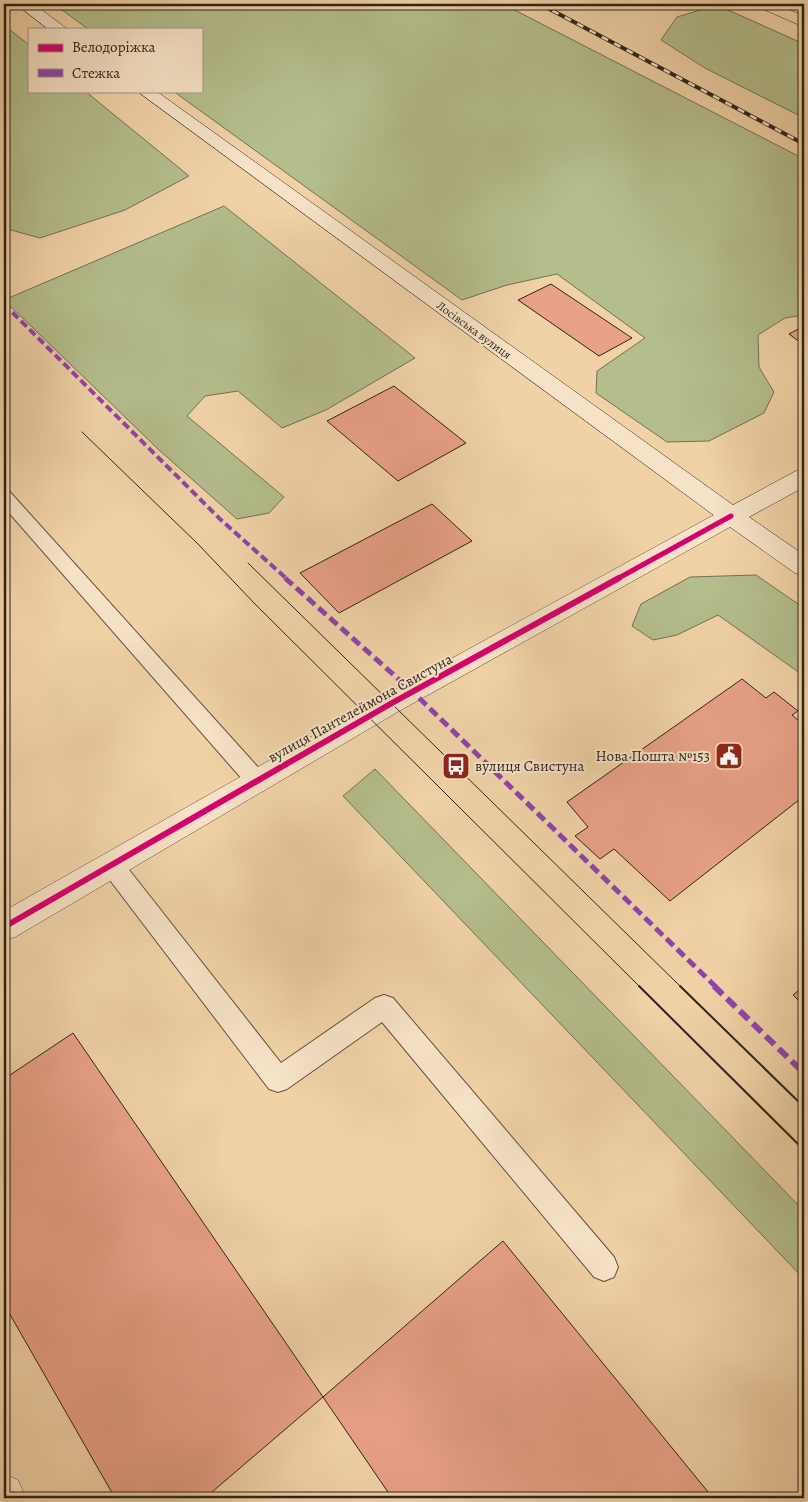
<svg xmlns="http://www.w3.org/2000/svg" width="808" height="1502" font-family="Alegreya,serif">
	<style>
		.green { fill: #b4bd8c; stroke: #727054 }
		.building { fill: #e9a188; stroke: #2f221b }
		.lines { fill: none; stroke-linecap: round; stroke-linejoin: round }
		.lane-casing { stroke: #604e3e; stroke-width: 2 }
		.street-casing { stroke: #604e3e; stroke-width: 1 }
		.secondary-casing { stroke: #2f221b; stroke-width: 1 }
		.primary-casing { stroke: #2f221b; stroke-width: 1 }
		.lane { fill: #f6e2c6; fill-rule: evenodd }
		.street { fill: #f6e2c6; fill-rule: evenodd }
		.secondary { fill: #f6e2c6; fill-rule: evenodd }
		.primary { fill: #f1d2a7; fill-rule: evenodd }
		.tram-far1 { stroke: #2f221b; stroke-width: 1 }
		.tram { stroke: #2f221b; stroke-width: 2 }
		.rail-casing { stroke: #2f221b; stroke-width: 4 }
		.rail { stroke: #f6e2c6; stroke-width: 2.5; stroke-dasharray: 7; stroke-linecap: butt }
		.quiet-far2 { stroke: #8e44ad; stroke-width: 4; stroke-dasharray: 8 4; stroke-linecap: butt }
		.quiet-far1 { stroke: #8e44ad; stroke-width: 5; stroke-dasharray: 10 5; stroke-linecap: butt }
		.quiet { stroke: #8e44ad; stroke-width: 6; stroke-dasharray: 12 6; stroke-linecap: butt }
		.cycleway-far1-casing { stroke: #f6e2c6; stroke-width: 8 }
		.cycleway-casing { stroke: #f6e2c6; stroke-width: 9 }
		.cycleway-far1 { stroke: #d6006c; stroke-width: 5 }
		.cycleway { stroke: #d6006c; stroke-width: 6 }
		.labels { text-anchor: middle; stroke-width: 4; stroke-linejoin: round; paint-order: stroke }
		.far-street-label { font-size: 12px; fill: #2f221b; stroke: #f6e2c6 }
		.street-label { font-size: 15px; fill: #2f221b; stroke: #f6e2c6 }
		.poi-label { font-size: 15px; fill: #2f221b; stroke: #f6e2c6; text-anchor: end }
	</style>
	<rect width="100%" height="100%" fill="#f1d2a7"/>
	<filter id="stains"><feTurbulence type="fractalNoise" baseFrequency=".004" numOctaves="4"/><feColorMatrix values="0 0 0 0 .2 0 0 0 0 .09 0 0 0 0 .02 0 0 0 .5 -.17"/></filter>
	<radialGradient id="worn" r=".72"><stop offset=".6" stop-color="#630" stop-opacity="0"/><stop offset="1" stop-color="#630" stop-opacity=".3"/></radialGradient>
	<path class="green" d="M54 4H503L804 159V315L785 318 758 335 759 367 774 392 764 413 709 441 667 442 596 393 597 371 645 338 557 274 507 285 462 300 173 91H201V29H88Z
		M717 5 804 44V118L705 68 661 40 677 17Z
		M4 25 29 45V91H85L189 176 125 210 40 238 4 228Z
		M224 206 415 358 326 410 282 428 238 391 205 396 187 416 284 497 269 513 237 519 159 450 4 300Z
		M756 575 804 608V676L718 615 677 635 653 640 632 626 641 604 690 577Z
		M375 769 804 1211V1279L343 796Z"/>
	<path class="building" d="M551 284 632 338 599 356 518 300Z
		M804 326V345L789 334Z
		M394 386 466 443 398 481 327 421Z
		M432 504 472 541 339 613 300 573Z
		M742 679 766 698 774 692 798 711 792 715 804 725V796L670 901 614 849 600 859 575 836 588 827 567 802Z
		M804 986V1006L793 995Z
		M73 1033 323 1397 205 1498H115L4 1304V1079Z
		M503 1241 713 1498H392L323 1397Z"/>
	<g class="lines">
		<defs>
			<path id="lane" d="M4 490 10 492 265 775 268 781 265 787 257 790 249 787 4 507Z
				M111 854 119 857 281 1063 375 998 384 995 393 998 614 1257 618 1267 614 1277 604 1281 594 1277 382 1022 287 1089 278 1092 269 1089 103 871 100 864 103 857Z"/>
			<path id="street" d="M731 508 739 510 743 516 739 522 401 710 15 937 4 940V911L383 696 723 510Z
				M4 1474 18 1480 26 1498H4Z"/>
			<path id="secondary" d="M16 4H34L67 29H48Z
				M137 91H156L733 505 796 471 804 469V487L749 517 804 555V576L795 573 723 522Z"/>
			<path id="primary" d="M755 4H775L804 16V27L758 7Z"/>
		</defs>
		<use href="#lane" class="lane-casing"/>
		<use href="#street" class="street-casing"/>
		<use href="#secondary" class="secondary-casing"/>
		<use href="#primary" class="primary-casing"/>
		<use href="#lane" class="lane"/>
		<use href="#street" class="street"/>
		<use href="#secondary" class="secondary"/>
		<use href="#primary" class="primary"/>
		<path class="tram-far1" d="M82 432 198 544 255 604 640 987
			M248 563 681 987"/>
		<path class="tram" d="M639 986 804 1150
			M680 986 804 1107"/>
		<defs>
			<path id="rail" d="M540 4 804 144"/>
		</defs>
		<use href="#rail" class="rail-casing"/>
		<use href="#rail" class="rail"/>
		<path class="quiet-far2" d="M4 304 220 519 287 579"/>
		<path class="quiet-far1" d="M285 578 413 692 716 987"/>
		<path class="quiet" d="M714 986 804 1073"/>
		<defs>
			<path id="cycleway-far1" d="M617 579 731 516"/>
			<path id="cycleway" d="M4 927 392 703 619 578"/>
		</defs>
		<use href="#cycleway-far1" class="cycleway-far1-casing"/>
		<use href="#cycleway" class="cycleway-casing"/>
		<use href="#cycleway-far1" class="cycleway-far1"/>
		<use href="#cycleway" class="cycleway"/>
	</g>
	<defs>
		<symbol id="civic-square" viewBox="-11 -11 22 22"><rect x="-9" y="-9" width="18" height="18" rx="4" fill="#8f2418" stroke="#f6e2c6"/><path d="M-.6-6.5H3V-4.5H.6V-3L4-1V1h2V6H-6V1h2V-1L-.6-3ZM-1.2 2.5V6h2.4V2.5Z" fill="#fff"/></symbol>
		<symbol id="bus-square" viewBox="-11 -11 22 22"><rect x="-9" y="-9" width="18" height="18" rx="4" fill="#8f2418" stroke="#f6e2c6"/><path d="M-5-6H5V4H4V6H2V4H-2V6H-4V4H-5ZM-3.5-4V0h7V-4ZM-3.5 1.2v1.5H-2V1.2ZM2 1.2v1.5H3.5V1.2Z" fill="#fff"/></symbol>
	</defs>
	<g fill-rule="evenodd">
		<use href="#civic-square" x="713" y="740" width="32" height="32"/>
		<use href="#bus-square" x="440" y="750" width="32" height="32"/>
	</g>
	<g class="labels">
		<g class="far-street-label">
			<text transform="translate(474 330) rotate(36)" y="4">Лосівська вулиця</text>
		</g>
		<g class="street-label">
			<text transform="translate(360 708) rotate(-29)" y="5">вулиця Пантелеймона Свистуна</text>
		</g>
		<g class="poi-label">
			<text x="710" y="761">Нова Пошта №153</text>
			<text x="475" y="771" text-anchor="start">вулиця Свистуна</text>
		</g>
	</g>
	<rect width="808" height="1502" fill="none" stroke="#f1d2a7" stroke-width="20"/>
	<rect x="5" y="5" width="798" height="1492" fill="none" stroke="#2f221b" stroke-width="2.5"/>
	<rect x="10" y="10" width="788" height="1482" fill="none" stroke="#2f221b"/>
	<rect x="28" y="28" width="175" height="65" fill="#f6e2c6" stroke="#a69582"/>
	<rect x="38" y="44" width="25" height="8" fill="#d6006c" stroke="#a69582"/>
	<text x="72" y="52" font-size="15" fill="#2f221b">Велодоріжка</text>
	<rect x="38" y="69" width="25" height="8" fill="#8e44ad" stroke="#a69582"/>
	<text x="72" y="78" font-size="15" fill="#2f221b">Стежка</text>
	<rect width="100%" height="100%" filter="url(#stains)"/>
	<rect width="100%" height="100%" fill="url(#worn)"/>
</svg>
